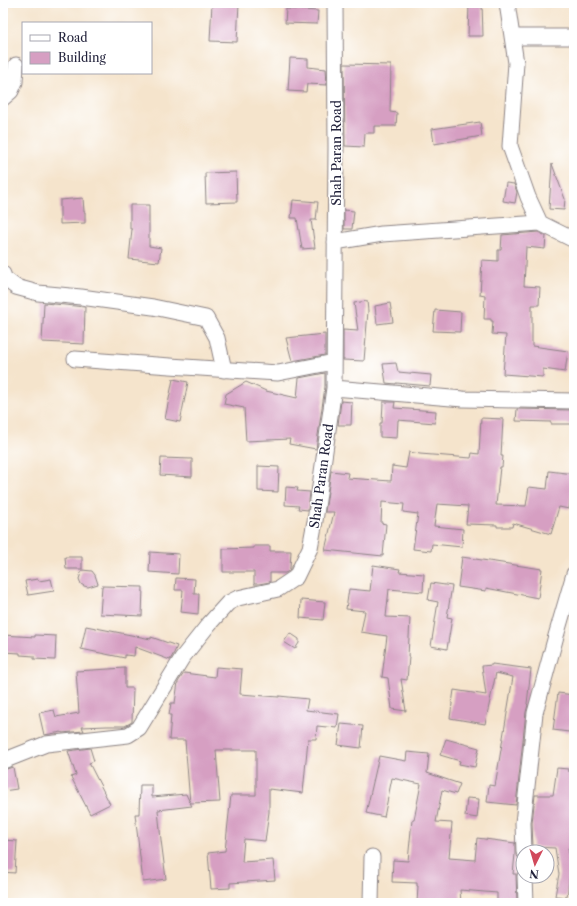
<svg xmlns="http://www.w3.org/2000/svg" width="577" height="906" font-family="'Libre Caslon Text',serif">
	<style>
		.building { fill: #d69fc2 }
		.lines { fill: none; stroke-linecap: round; stroke-linejoin: round }
		.minor-casing { stroke: #8c8384; stroke-width: 17 }
		.minor { stroke: #fff; stroke-width: 15 }
		.labels { text-anchor: middle; stroke-width: 3; stroke-linejoin: round; paint-order: stroke }
		.street-label { font-size: 13px; fill: #22223b; stroke: #fff }
	</style>
	<rect width="100%" height="100%" fill="#fff"/>
	<filter id="ink" filterUnits="userSpaceOnUse"><feTurbulence type="fractalNoise" baseFrequency=".025" numOctaves="2"/><feDisplacementMap in="SourceGraphic" scale="8" xChannelSelector="R" yChannelSelector="G"/><feConvolveMatrix kernelMatrix="1 2 1 2 8 2 1 2 1" color-interpolation-filters="sRGB"/></filter>
	<filter id="wash" filterUnits="userSpaceOnUse"><feTurbulence type="fractalNoise" baseFrequency=".012" numOctaves="4" result="noise"/><feDisplacementMap in="SourceGraphic" scale="16" xChannelSelector="R" yChannelSelector="G"/><feGaussianBlur stdDeviation="0.9" result="paint"/><feColorMatrix in="noise" values="0 0 0 0 0 0 0 0 0 0 0 0 0 0 0 0 0 1.4 0 .05"/><feComposite in="paint" operator="in"/></filter>
	<g filter="url(#wash)">
		<rect width="100%" height="100%" fill="#f5e4cc"/>
		<g id="blocks">
			<path class="building" d="M212 3H239L237 42 210 41Z
				M469 3H482L483 36H468Z
				M286 9 318 11 317 24 285 23Z
				M290 58 308 59V67L326 69 327 85 307 84 306 92 288 91Z
				M344 64 391 65 390 112 397 113 396 126H374V133H365L364 147 345 146Z
				M480 122 482 136 434 144 432 129Z
				M552 164 565 199 564 210 549 209Z
				M236 172 237 202 206 203 205 173Z
				M506 183 514 184 517 192 515 203 503 201Z
				M83 198 84 212H85V223L60 224V200Z
				M293 200 318 202 316 220H311L315 248 302 249 297 218H291Z
				M130 205H149V246L161 248 159 262 129 259 132 229H130Z
				M344 210 354 211 352 229H344Z
				M538 232 546 236 545 249 526 247 524 286 540 287 539 305H532V346L568 351 565 372 543 369V377L503 374 506 335 492 334 493 321H491V319H484L485 296 480 295 482 260 498 261V250H501L502 235Z
				M367 301 368 311 364 361 343 360V330L358 331 354 303Z
				M44 303 85 307 84 344 42 342Z
				M390 303 393 322 377 324 375 306Z
				M435 310 461 312 460 332 433 331Z
				M325 334V355L292 361 286 338Z
				M396 363 398 372 431 375 430 386 396 383V384L386 383 383 364Z
				M325 373V387L316 449 289 444 290 439 246 441 244 408 224 404 226 394 246 382 266 391 297 398 299 378Z
				M173 379 188 382 180 422 165 419Z
				M341 401 352 402 351 425H338Z
				M383 402H395L394 408 436 411 435 423 398 420 397 438 380 437V423H382Z
				M517 409 574 410V424H551V422L516 421Z
				M481 418 503 419 501 456H503L502 467H500L496 505 526 506 529 487 547 489 549 471 574 474V490H572L569 509 559 507 551 534 513 523 512 527H497V525L466 524 468 506 437 504 434 526 463 529 462 547 432 544 431 551 413 549 418 514 403 512 404 504 382 502 381 523 386 524 383 556 325 550 334 512H325L331 471 348 473 347 478 391 481 392 466 406 468 409 452 420 454 471 458 472 453 479 454Z
				M161 458 192 459V477L160 475Z
				M258 466 279 467 278 492 258 491Z
				M286 487 298 488 297 491 310 492 308 510 298 509 299 506 285 505Z
				M254 546H270V551H291L290 568 289 571 285 573H270V582L259 584H254V572H223V549L254 548Z
				M150 552 179 554 178 574 149 572Z
				M65 557H82V569H66Z
				M462 557 542 569 538 598 486 588V591L458 587Z
				M373 565 400 569 399 572 424 574 423 592 389 589 386 617 410 618 408 657H409L407 680 401 679 406 711 392 709 388 678 382 677 387 636 361 632 365 611 346 609 349 589 370 591Z
				M82 570 92 571 95 575 98 584 88 587 84 586 81 584 79 579Z
				M176 578 195 579 194 594H199L198 614 181 612 183 590H175Z
				M38 579 39 581 51 579 54 591 28 595 25 581Z
				M431 583 452 586 447 617 452 618 447 649 431 646 438 602 428 600Z
				M102 586 143 587 142 616 100 614Z
				M301 600 325 602 323 620 300 618Z
				M86 626 151 639V637L177 646 174 653 170 660 135 647 134 656 125 655V658L81 649Z
				M290 633 299 639V643L295 649 284 642Z
				M3 635 35 637V635L56 636 55 660 34 659V656L20 655V653L3 652Z
				M492 664 531 669 527 704 528 705 526 712 516 805 487 802 489 785 495 786 513 677 496 673 485 724 450 718 454 690 486 695 482 666 492 665Z
				M216 667 242 669 240 694 279 697V696L308 699 306 710 339 714 337 728 317 726 316 739H308L303 793 269 789V812L265 841 244 839 242 862 273 860 275 880 230 883V888L211 889 208 853 225 851 231 795H256V750H216L220 802 190 803 192 806 158 810 161 840 166 879 143 882 135 814H139L140 785H152V797L186 794 190 803 185 740H169L171 715H169L171 703H175L178 682 184 673 215 677Z
				M125 668V688H133L132 722 125 726H107L82 727 84 731 62 733V732L44 735 39 713 54 710 56 717 79 713 76 671Z
				M558 693 574 695V726L570 725 569 732 553 730Z
				M341 724 363 726 361 748 338 745Z
				M446 739 479 748 475 767 459 764 460 761 440 755Z
				M90 748 94 761 89 763 110 804 90 814 71 777 76 775 68 751Z
				M407 752 429 754 427 773 460 784 456 794 442 790 436 822 452 823 449 858 475 860 477 838 515 843V854L513 874H516L517 903H497V893L460 890 461 903H417L418 886H417V883L392 882 393 860 408 861 412 820H414L421 784 392 778 384 817 366 813 379 756 406 761Z
				M13 767 17 789 3 791V770Z
				M557 768 568 769V771L574 772V848H568L571 865 567 897 555 896 559 874 555 848 533 847 532 823 535 795H553Z
				M467 798 479 799 477 818 465 816Z
				M3 840 17 841 15 873 3 872Z"/>
		</g>
	</g>
	<g filter="url(#ink)">
		<use href="#blocks" fill-opacity="0" stroke="#8c8384" stroke-width="1"/>
		<g class="lines">
			<defs>
				<path id="minor" d="M507 3 516 63 510 146 528 197 540 223 574 240
					M512 37H574
					M3 98 11 91 15 82 16 65
					M335 242 382 234 540 223
					M3 274 4 278 16 287 38 293 81 297 153 307 206 318 217 338 224 370
					M75 359 170 366 278 373 334 362
					M334 388 463 399 574 401
					M3 761 46 744 128 735 139 728 182 658 209 624 228 603 238 598 278 589 296 577 310 548 315 521 334 388 336 147 335 3
					M524 852 523 823 535 713 556 636 574 574
					M525 876 526 903
					M371 903 372 857"/>
			</defs>
			<use href="#minor" class="minor-casing"/>
			<use href="#minor" class="minor"/>
		</g>
	</g>
	<g class="labels">
		<g class="street-label">
			<text transform="translate(336 153) rotate(-90)" y="5">Shah Paran Road</text>
			<text transform="translate(321 476) rotate(-82)" y="5">Shah Paran Road</text>
		</g>
	</g>
	<rect width="577" height="906" fill="none" stroke="#fff" stroke-width="16"/>
	<rect x="22" y="22" width="130" height="52" fill="#ffffff" stroke="#a7a7b1"/>
	<rect x="30" y="35" width="20" height="6" fill="#ffffff" stroke="#a7a7b1"/>
	<text x="58" y="42" font-size="12" fill="#22223b">Road</text>
	<rect x="30" y="52" width="20" height="12" fill="#d69fc2" stroke="#a7a7b1"/>
	<text x="58" y="62" font-size="12" fill="#22223b">Building</text>
	<g transform="translate(535 864) rotate(185)"><circle r="19" fill="#ffffff" stroke="#a7a7b1"/>
	<path d="M0-3L7 15L0 10L-7 15Z" fill="#d1495b"/>
	<text y="-6" font-size="11" font-weight="bold" text-anchor="middle" fill="#22223b">N</text>
	</g>
</svg>
